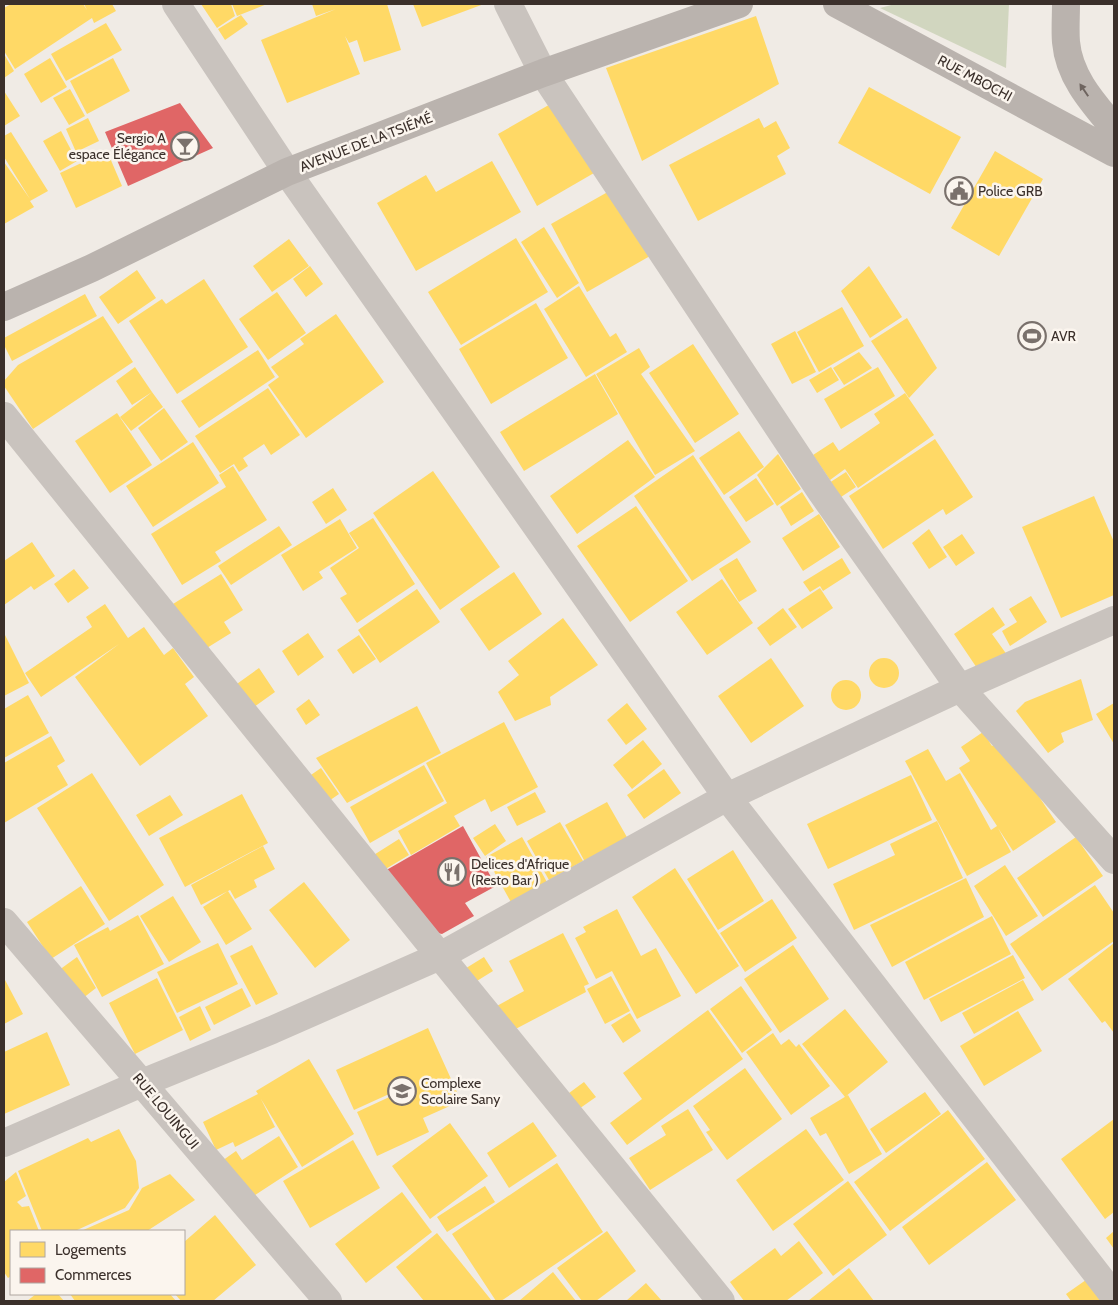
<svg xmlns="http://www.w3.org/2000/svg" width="1118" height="1305" font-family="Cabin,sans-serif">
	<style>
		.green { fill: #d1d6bf }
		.homes { fill: #ffd966 }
		.shops { fill: #e06666 }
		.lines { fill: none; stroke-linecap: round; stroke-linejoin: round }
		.minor { stroke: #c9c3be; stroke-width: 28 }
		.tertiary { stroke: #c9c3be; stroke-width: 28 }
		.secondary { stroke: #bab3ae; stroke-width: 28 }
		.oneway { fill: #6e645f }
		.labels { text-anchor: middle; stroke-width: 5; stroke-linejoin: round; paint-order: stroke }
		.street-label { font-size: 14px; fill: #3b302b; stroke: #fbf5ee }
		.poi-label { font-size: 14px; fill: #3b302b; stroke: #fbf5ee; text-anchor: start }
	</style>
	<rect width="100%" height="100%" fill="#f0ebe5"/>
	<path class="green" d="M895 4H1009L1006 68 880 8Z"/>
	<path class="homes" d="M11 4H83L87 10 84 4H112L116 11 94 23 92 18 15 69 4 51V8Z
		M201 4H231L235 16 217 28Z
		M232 4H267L237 16Z
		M312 4H387L401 50 364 62 357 40 349 43 345 36 360 74 287 103 261 40 336 9 316 16Z
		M413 4H484L422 27Z
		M241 15 248 24 225 40 218 29Z
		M756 16 779 84 642 161 606 68Z
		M106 23 122 50 66 81 51 54Z
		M4 54 14 71 4 78Z
		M50 58 67 87 41 103 24 74Z
		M113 58 130 91 87 114 70 81Z
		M869 87 961 137 930 194 838 143Z
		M70 89 85 116 69 125 53 98Z
		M4 91 20 116 4 126Z
		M554 102 594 173 537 206 498 134Z
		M88 118 99 141 76 152 66 129Z
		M759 118 764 128 776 121 790 148 777 156 786 174 698 221 669 165Z
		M61 131 77 161 60 171 43 141Z
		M11 132 48 191 30 201 34 207 4 224V162L30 199 4 157V136Z
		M107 151 122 186 76 208 60 173Z
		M995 151 1043 179 999 256 951 228Z
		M492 161 521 212 416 271 377 203 426 175 436 192Z
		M613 189 650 256 587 292 551 224Z
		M544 227 579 283 557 298 521 242Z
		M516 238 548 292 461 345 428 292Z
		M289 239 309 266 272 292 253 266Z
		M310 266 323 284 306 297 293 279Z
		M869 266 902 317 870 338 841 291Z
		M137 270 156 298 118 324 99 297Z
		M204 279 248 347 177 394 129 321 162 299 166 304Z
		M579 286 610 337 616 333 627 352 586 377 544 309Z
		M277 292 306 333 268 360 239 319Z
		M85 294 97 316 12 361 4 345V338Z
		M536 303 568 358 491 404 459 349Z
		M842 307 864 346 819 372 797 332Z
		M336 314 384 382 306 438 268 385 279 377 271 367 304 344 300 339Z
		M103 316 133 362 33 429 4 386V381L18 365Z
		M907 318 937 368 909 398 871 341Z
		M795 331 816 372 792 384 771 344Z
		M693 344 739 414 695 443 649 373Z
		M639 348 650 367 641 374 695 451 655 475 596 374Z
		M258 350 275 377 199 428 181 401Z
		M859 352 872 368 844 385 833 368Z
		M135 367 152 392 132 405 116 381Z
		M831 367 839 380 817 393 809 380Z
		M878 367 895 396 841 429 824 399Z
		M595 374 618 414 524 471 500 432Z
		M268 388 300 435 271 455 264 444 243 458 248 466 239 472 234 464 220 473 195 436Z
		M152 392 163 407 131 431 120 417Z
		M905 393 934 435 858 488 845 469 830 480 813 455 833 442 839 451 880 423 874 414Z
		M164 408 188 442 161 461 138 428Z
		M117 413 152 465 110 493 75 441Z
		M739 431 764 467 724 495 699 458Z
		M935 439 973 497 946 515 943 509 883 549 849 496Z
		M628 440 655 477 577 534 550 496Z
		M193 442 219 483 153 527 126 486Z
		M778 454 801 489 777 506 757 475Z
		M693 455 751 542 692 581 634 496Z
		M233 466 267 520 215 552 221 561 182 585 151 534 226 487 219 475Z
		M433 471 500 567 440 610 373 513Z
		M846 472 856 487 838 499 829 483Z
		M756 478 774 504 746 522 729 497Z
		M333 488 347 510 326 524 312 502Z
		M802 492 814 511 791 526 780 507Z
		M1094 496 1114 542V595L1061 618 1022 527Z
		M636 506 688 581 630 622 577 546Z
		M819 514 840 547 803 571 782 538Z
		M373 518 415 584 357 623 340 598 347 594 330 568 359 548 349 533Z
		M340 519 357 548 319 572 323 578 303 591 281 555Z
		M279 526 292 545 231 585 218 566Z
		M929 529 947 557 929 569 912 543Z
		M962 534 975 553 956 566 943 547Z
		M32 542 55 576 34 590 31 586 4 605V561Z
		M737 558 757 591 739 602 719 569Z
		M842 558 851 573 823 591 820 586 810 592 803 582Z
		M74 569 89 588 68 603 54 584Z
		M514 572 542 614 489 651 460 609Z
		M221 574 243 610 224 622 231 633 202 651 173 604Z
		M722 579 753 623 707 655 676 612Z
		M820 588 833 608 802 629 788 609Z
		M417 589 440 622 380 663 358 630Z
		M1031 596 1047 622 1010 646 1002 631 1017 622 1009 609Z
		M105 604 128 638 144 627 164 655 173 648 194 677 185 684 208 716 140 766 75 677 119 644 41 697 25 673 92 627 86 617Z
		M993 607 1005 625 992 634 1010 659 983 677 954 634Z
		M783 608 797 627 770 646 757 628Z
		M563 618 598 665 550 697 551 705 515 721 498 692 519 675 508 661Z
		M4 633 29 683 4 696Z
		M308 633 324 657 298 676 282 651Z
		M359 635 376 659 353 674 337 650Z
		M771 658 804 706 751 743 718 696Z
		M869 673a15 15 0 1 1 30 0a15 15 0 1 1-30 0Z
		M259 668 275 692 250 710 234 686Z
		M1081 679 1093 720 1061 733 1064 742 1048 753 1016 711 1025 702Z
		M831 695a15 15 0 1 1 30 0a15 15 0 1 1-30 0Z
		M28 695 49 733 4 758V709Z
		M309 699 320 715 306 725 296 709Z
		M627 703 647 729 626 745 607 720Z
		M1114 703V744L1096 714Z
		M417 706 441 753 347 803 316 758Z
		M504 722 538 787 491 812 485 799 454 816 460 826 411 855 398 831 447 803 426 763Z
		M983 732 992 746 1001 740 1056 822 1013 851 998 828 1011 852 967 876 905 761 928 749 946 781 960 773 991 830 997 826 959 768 970 761 961 747Z
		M51 736 65 761 57 766 68 785 4 823V763Z
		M643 740 662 764 632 789 613 765Z
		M424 765 444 801 370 843 350 807Z
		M321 768 339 794 326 803 308 777Z
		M664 769 681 793 644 819 627 795Z
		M92 773 164 885 109 921 37 808Z
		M911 775 932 820 828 869 807 824Z
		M535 792 546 812 517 826 507 807Z
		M242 794 268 843 185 887 159 838Z
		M170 795 183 815 149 836 136 815Z
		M607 802 628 839 585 862 565 825Z
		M937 821 963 878 854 930 833 884 895 855 890 844Z
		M560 822 583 861 549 880 527 841Z
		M495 824 506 841 485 856 473 838Z
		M522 837 548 884 512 904 486 857Z
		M1076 837 1103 876 1043 917 1017 878Z
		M399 839 409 855 379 873 369 858Z
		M263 846 275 869 254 880 257 887 235 899 230 890 201 905 191 885Z
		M733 850 764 901 718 930 687 879Z
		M1005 865 1038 916 1006 936 974 886Z
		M675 868 739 966 696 994 632 897Z
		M966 878 984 917 892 967 870 925Z
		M304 882 350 940 315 968 269 910Z
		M1095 885 1114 913V941L1042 991 1010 944Z
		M81 886 105 924 51 959 27 922Z
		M228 891 252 929 226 945 203 907Z
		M173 896 201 942 169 962 140 916Z
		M772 899 797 938 745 972 720 933Z
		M617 909 641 956 656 948 681 996 637 1019 612 971 596 979 575 938 586 932 583 927Z
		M138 915 164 964 102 997 74 945 108 927 110 931Z
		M992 916 1011 954 924 1000 905 962Z
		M563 933 589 984 584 986 586 992 508 1033 495 1007 524 991 509 961Z
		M218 943 238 984 177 1013 157 972Z
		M1114 943V1033L1105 1021 1102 1023 1068 979Z
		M252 945 278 994 256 1005 230 956Z
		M793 945 829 999 780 1033 744 979Z
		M1013 955 1025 978 941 1022 929 999Z
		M77 957 96 988 78 1002 55 973Z
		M484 957 493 971 472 984 463 970Z
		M611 976 630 1011 605 1024 587 989Z
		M4 978 23 1014 4 1024Z
		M157 978 183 1030 135 1054 109 1003Z
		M1023 980 1034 1000 974 1034 962 1013Z
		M741 986 772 1030 742 1053 710 1009Z
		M242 988 251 1006 214 1025 205 1007Z
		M200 1006 211 1030 190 1041 179 1017Z
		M845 1009 888 1062 845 1097 802 1044Z
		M708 1010 743 1059 627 1145 610 1123 642 1099 623 1073Z
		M1018 1011 1042 1051 984 1086 960 1046Z
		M630 1013 641 1031 623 1043 611 1025Z
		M428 1028 461 1101 423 1118 429 1132 377 1156 357 1112 398 1093 402 1100 413 1094 409 1085 354 1110 336 1070Z
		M47 1032 70 1085 4 1114V1052Z
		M773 1033 781 1045 789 1039 796 1047 799 1044 830 1086 791 1115 746 1052Z
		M309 1059 354 1134 302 1167 261 1099 275 1127 235 1147 233 1142 216 1150 203 1122 258 1094 256 1091Z
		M745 1068 782 1119 727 1160 706 1132 710 1130 693 1106Z
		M584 1082 596 1097 576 1111 565 1096Z
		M925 1092 941 1114 886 1153 870 1129Z
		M848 1095 882 1154 849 1174 826 1133 820 1136 810 1118Z
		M688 1109 713 1150 650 1190 629 1158 666 1135 661 1126Z
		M948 1110 985 1159 890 1231 854 1182Z
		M1114 1119V1212L1105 1219 1061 1159Z
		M533 1122 557 1156 509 1188 487 1153Z
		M450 1123 488 1176 430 1219 392 1166Z
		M119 1129 136 1161 139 1188 125 1208 75 1231H42L18 1171 88 1138 91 1142Z
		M806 1129 844 1180 773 1231 736 1180Z
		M279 1136 298 1167 249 1199 219 1163 236 1151 242 1160Z
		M353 1140 380 1188 310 1228 283 1181Z
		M987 1162 1016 1200 929 1265 902 1227Z
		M557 1163 603 1232 501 1301H496L452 1234Z
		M16 1172 26 1196 17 1202 22 1207 29 1206 39 1231H11V1276L8 1278 4 1272V1182Z
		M170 1174 195 1200 147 1231H81L129 1210 142 1188Z
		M848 1181 887 1235 833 1276 793 1224Z
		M485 1186 495 1202 447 1232 437 1217Z
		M402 1192 432 1232 366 1283 335 1244Z
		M215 1215 256 1265 213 1301H181L175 1294H184V1242Z
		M607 1231 636 1271 596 1301H582L557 1268Z
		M1114 1231V1249L1106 1238Z
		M437 1233 492 1301H424L396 1267Z
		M799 1241 823 1273 786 1301H744L730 1282 775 1248 781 1256Z
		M849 1268 874 1301H808Z
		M553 1272 576 1301H519Z
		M1093 1275 1110 1301H1071L1066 1294Z
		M646 1283 662 1301H626Z
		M36 1294H58L64 1301H27Z
		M70 1294H170L176 1301H75Z"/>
	<path class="shops" d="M180 103 213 148 128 186 105 132Z
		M463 826 496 886 465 903 474 916 442 934 429 931 383 872Z"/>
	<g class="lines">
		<path class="minor" d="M508 4 543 73 822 493 960 688 1114 860
			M287 172 727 797 1114 1296
			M4 416 440 956 721 1301
			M4 922 328 1301
			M4 1143 142 1083 272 1030 440 956 727 797 960 688 1114 620"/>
		<path class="tertiary" d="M176 4 287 172"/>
		<path class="secondary" d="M837 4 1114 153
			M1066 4C1066 16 1065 30 1066 42 1069 77 1093 103 1114 128
			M4 307 92 268 287 172 543 73 739 4"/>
	</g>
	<defs><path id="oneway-solid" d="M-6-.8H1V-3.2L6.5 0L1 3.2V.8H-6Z" transform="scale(1.25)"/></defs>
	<use class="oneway" href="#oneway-solid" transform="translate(1084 90) rotate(-124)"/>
	<defs>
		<symbol id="bar-ring" viewBox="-11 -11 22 22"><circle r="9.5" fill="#fbf5ee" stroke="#7a716c" stroke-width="1.5"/><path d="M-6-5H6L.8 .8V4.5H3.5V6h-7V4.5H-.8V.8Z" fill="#7a716c"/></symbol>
		<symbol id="civic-ring" viewBox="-11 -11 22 22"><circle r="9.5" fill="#fbf5ee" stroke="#7a716c" stroke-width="1.5"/><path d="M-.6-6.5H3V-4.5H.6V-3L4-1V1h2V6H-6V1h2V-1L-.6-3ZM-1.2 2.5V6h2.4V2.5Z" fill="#7a716c"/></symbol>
		<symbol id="stadium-ring" viewBox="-11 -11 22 22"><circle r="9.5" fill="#fbf5ee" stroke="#7a716c" stroke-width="1.5"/><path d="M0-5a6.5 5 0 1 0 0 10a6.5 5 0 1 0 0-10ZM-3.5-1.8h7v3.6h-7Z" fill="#7a716c"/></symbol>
		<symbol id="restaurant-ring" viewBox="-11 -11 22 22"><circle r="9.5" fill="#fbf5ee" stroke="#7a716c" stroke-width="1.5"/><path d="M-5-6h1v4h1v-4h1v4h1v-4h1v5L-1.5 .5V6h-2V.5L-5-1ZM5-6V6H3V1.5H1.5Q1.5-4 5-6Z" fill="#7a716c"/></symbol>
		<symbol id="school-ring" viewBox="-11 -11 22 22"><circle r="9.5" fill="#fbf5ee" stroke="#7a716c" stroke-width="1.5"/><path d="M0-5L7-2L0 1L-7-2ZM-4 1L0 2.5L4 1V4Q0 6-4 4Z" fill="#7a716c"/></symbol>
	</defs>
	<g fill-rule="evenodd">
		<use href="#bar-ring" x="169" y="130" width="32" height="32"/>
		<use href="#civic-ring" x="943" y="175" width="32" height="32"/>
		<use href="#stadium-ring" x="1016" y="320" width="32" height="32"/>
		<use href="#restaurant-ring" x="436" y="856" width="32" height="32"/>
		<use href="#school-ring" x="386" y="1075" width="32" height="32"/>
	</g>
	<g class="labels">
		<g class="street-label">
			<text transform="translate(975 78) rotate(28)" y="5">RUE MBOCHI</text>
			<text transform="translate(366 142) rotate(-21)" y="5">AVENUE DE LA TSIÉMÉ</text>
			<text transform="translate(166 1111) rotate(50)" y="5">RUE LOUINGUI</text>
		</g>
		<g class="poi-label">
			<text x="166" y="143" text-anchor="end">Sergio A<tspan x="166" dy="16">espace Élégance</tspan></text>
			<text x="978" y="196">Police GRB</text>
			<text x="1051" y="341">AVR</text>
			<text x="471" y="869">Delices d'Afrique<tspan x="471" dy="16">(Resto Bar )</tspan></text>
			<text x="421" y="1088">Complexe<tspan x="421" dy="16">Scolaire Sany</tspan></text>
		</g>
	</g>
	<rect width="1118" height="1305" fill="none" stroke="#3b302b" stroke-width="10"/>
	<rect x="10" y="1230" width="175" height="65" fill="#fbf5ee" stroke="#aea6a0"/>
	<rect x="20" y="1242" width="25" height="15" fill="#ffd966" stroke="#aea6a0"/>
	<text x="55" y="1255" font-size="15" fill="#3b302b">Logements</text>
	<rect x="20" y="1268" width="25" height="15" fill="#e06666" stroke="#aea6a0"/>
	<text x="55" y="1280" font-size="15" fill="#3b302b">Commerces</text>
</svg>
